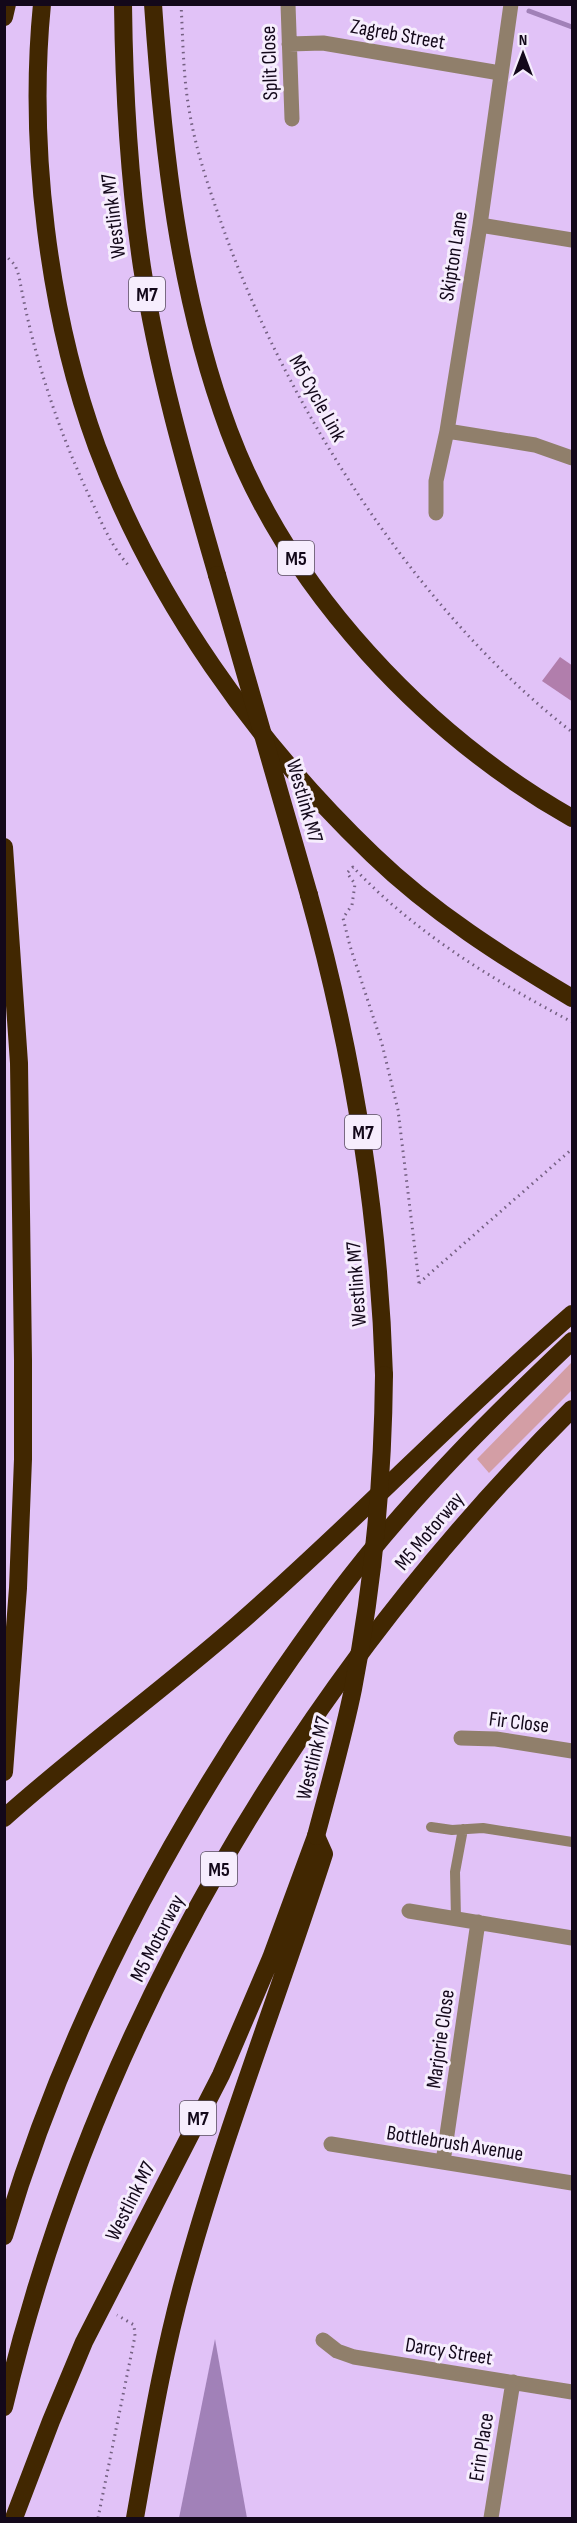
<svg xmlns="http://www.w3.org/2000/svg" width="577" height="2523" font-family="'Sofia Sans Condensed',sans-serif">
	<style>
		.green { fill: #d39ea5 }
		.water { fill: #a181b8 }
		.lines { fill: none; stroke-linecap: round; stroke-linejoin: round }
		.stream { stroke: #a181b8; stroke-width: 5 }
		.building { fill: #b17eac }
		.path { stroke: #746082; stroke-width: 3; stroke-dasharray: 1.5 4.5; stroke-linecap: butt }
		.service { stroke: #907f6b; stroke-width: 10 }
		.minor { stroke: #907f6b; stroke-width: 15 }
		.motorway { stroke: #412701; stroke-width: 18 }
		.motorway-bridge { stroke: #412701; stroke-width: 18 }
		.labels { text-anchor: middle; stroke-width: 6; stroke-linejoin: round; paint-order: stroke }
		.shield { fill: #f6edfd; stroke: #574d5e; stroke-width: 1.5 }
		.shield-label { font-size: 20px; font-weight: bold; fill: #13081a }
		.street-label { font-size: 21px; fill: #13081a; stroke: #f6edfd }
	</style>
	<rect width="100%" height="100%" fill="#e1c2f7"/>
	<path class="green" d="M572 1362V1390L489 1473 477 1459Z"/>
	<path class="water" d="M215 2339 247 2518H179Z"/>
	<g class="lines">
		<path class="stream" d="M529 11 572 27"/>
	</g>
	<path class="building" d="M560 657 573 666V702L542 681Z"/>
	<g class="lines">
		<path class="path" d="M181 4C183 39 183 75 189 109 196 153 212 197 227 239 293 417 421 615 572 732
			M4 254 15 265 19 276C33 355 58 431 93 504 103 526 113 549 130 567
			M419 1283 398 1110 382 1044 350 946 343 918 352 905 355 884 347 873 353 867C415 933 493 980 572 1022
			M419 1283 572 1149
			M98 2518 135 2336 134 2325 117 2315"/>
		<path class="service" d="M431 1827 452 1830 483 1828 572 1842
			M456 1919 455 1872 463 1829"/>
		<path class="minor" d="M288 4 292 119
			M289 44 323 43 500 73
			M480 225 572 240
			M447 431 535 445 572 458
			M436 513V481L447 431 480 225 511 4
			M461 1738 496 1739 572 1751
			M409 1911 572 1938
			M331 2144 572 2183
			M443 2162 478 1922
			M323 2340 337 2351 354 2357 572 2392
			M491 2518 513 2382"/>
		<path class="motorway" d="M42 4C28 146 48 313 97 447 154 600 256 743 373 855 432 912 503 957 572 998
			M123 4C124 92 129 180 142 267 158 372 188 474 217 575
			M153 4C163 149 178 294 229 431 289 591 426 735 572 818
			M4 17 7 4
			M4 847 19 1063 23 1360V1459L18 1588 4 1772
			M309 895C353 1053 379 1211 384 1375
			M4 1818C79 1751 160 1692 236 1626 351 1526 457 1414 572 1314
			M4 2236C73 2002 196 1783 341 1589 409 1499 491 1418 572 1341
			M4 2407C94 2029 298 1682 572 1409
			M14 2518 51 2421 84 2342 221 2075 271 1958 316 1836
			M135 2518C150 2433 164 2348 188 2265 227 2126 280 1991 324 1854L316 1836"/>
		<path class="motorway-bridge" d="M217 575 309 895
			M316 1836C329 1787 343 1738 353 1689 373 1586 383 1480 384 1375"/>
	</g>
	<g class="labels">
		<g class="shield">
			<rect x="129" y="277" width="36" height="34" rx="4.5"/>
			<rect x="278" y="541" width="36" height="34" rx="4.5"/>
			<rect x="345" y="1115" width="36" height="34" rx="4.5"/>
			<rect x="201" y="1852" width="36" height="34" rx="4.5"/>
			<rect x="180" y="2101" width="36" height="34" rx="4.5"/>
		</g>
		<g class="shield-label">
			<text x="147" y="301">M7</text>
			<text x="296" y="565">M5</text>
			<text x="363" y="1139">M7</text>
			<text x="219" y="1876">M5</text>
			<text x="198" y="2125">M7</text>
		</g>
		<g class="street-label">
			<text transform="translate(398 34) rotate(10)" y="7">Zagreb Street</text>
			<text transform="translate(269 63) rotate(-92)" y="7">Split Close</text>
			<text transform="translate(113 216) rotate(-97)" y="7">Westlink M7</text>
			<text transform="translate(453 256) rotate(-81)" y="7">Skipton Lane</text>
			<text transform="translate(318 398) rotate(61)" y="7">M5 Cycle Link</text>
			<text transform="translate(305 801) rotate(74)" y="7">Westlink M7</text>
			<text transform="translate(356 1284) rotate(-94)" y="7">Westlink M7</text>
			<text transform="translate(429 1531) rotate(-50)" y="7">M5 Motorway</text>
			<text transform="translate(519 1722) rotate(7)" y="7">Fir Close</text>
			<text transform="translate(313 1758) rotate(-76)" y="7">Westlink M7</text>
			<text transform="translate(157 1938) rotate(-63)" y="7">M5 Motorway</text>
			<text transform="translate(440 2039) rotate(-82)" y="7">Marjorie Close</text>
			<text transform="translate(455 2143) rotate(9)" y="7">Bottlebrush Avenue</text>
			<text transform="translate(130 2201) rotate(-63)" y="7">Westlink M7</text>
			<text transform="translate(449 2351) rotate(9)" y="7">Darcy Street</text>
			<text transform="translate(481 2447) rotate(-81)" y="7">Erin Place</text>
		</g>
	</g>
	<rect width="577" height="2523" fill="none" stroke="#13081a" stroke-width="12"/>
	<g transform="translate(523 54)" stroke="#f6edfd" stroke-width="4.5" paint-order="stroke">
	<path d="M0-4.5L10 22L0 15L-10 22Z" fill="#13081a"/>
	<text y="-9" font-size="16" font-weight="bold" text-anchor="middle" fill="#13081a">N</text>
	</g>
</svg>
